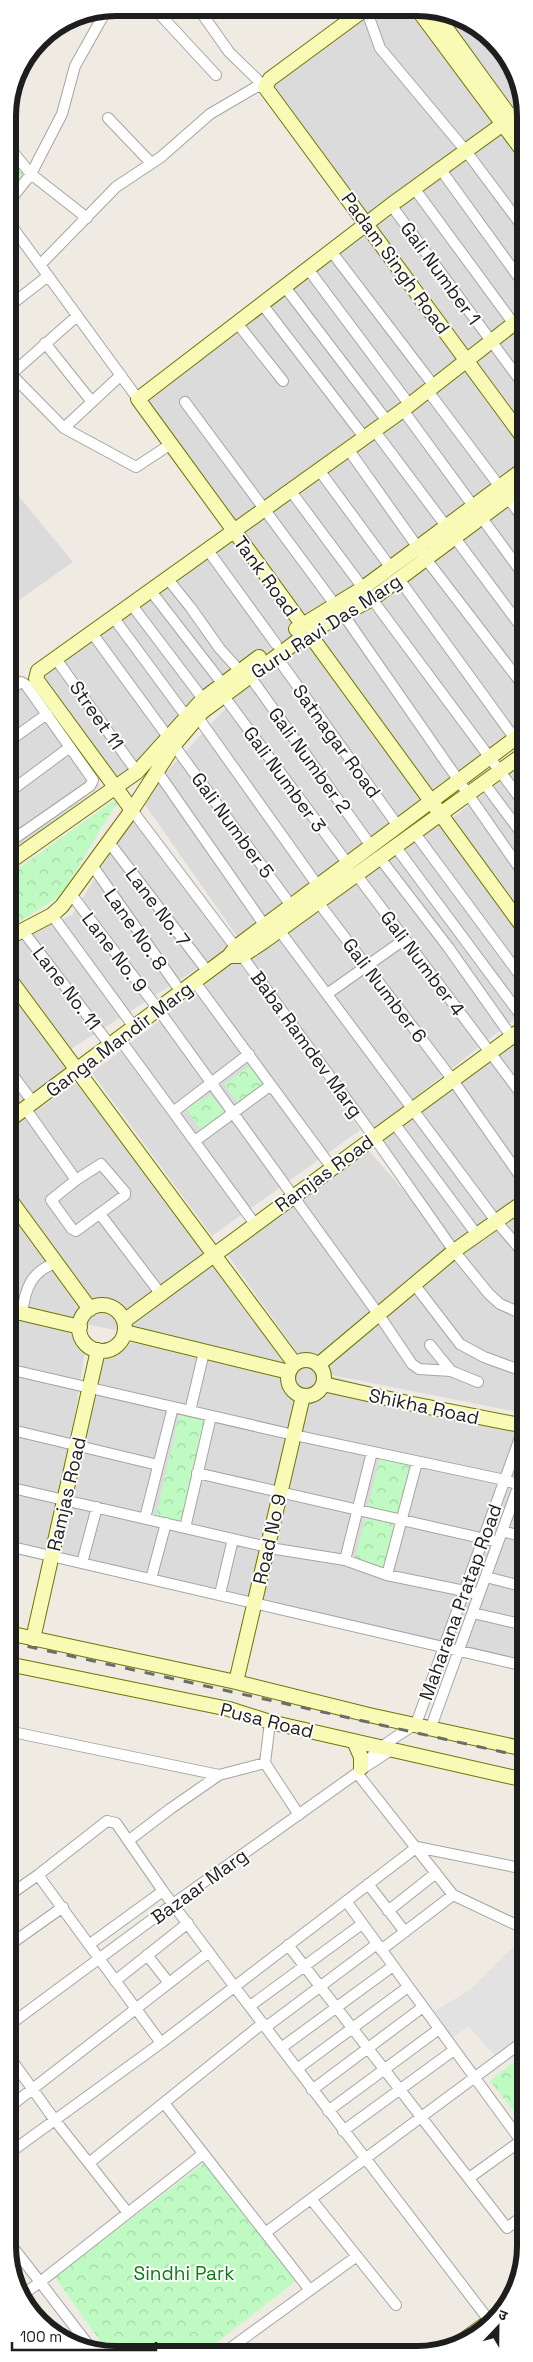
<svg xmlns="http://www.w3.org/2000/svg" width="533" height="2362" font-family="'Space Grotesk','Noto Sans Devanagari',sans-serif">
	<style>
		.residential { fill: #dcdbdb }
		.park { fill: url(#park-crowns) }
		.parking { fill: #e2e2e2 }
		.lines { fill: none; stroke-linecap: round; stroke-linejoin: round }
		.street-casing { stroke: #a5a5a5; stroke-width: 12 }
		.secondary-casing { stroke: #6e7603; stroke-width: 16 }
		.street { stroke: #fff; stroke-width: 10 }
		.secondary { stroke: #f9fab6; stroke-width: 14 }
		.rail { stroke: #6c6c6c; stroke-width: 3; stroke-dasharray: 10 10; stroke-linecap: butt }
		.labels { text-anchor: middle; stroke-width: 4; stroke-linejoin: round; paint-order: stroke }
		.street-label { font-size: 19px; fill: #1e1e1e; stroke: #fff }
		.park-label { font-size: 19px; fill: #0a7e0f; stroke: #fff }
		.rim { fill: none; stroke: #1e1e1e; stroke-width: 6 }
	</style>
	<defs>
		<pattern id="park-crowns" width="20" height="18" patternUnits="userSpaceOnUse" patternTransform="scale(1.25)"><rect width="20" height="18" fill="#bffac2"/><path d="M2 6a3 3 0 1 1 6 0M12 15a3 3 0 1 1 6 0" fill="none" stroke="#a4d6a6"/></pattern>
	</defs>
	<rect width="100%" height="100%" fill="#efebe3"/>
	<path class="residential" d="M373 9 438 10 498 44 525 102V729L438 798 315 642 430 801 241 942 141 799 298 631 117 781 41 672 237 531 147 397 367 214 272 83Z
		M8 483 73 562 8 608Z
		M8 668 11 672 15 669 100 786 8 855Z
		M525 763V915L452 818Z
		M435 815 525 937V1011L372 1131 243 954Z
		M132 818 231 947 71 1049 8 966V942L72 915Z
		M237 960 360 1130 212 1236 92 1073Z
		M8 970 70 1068 8 1112Z
		M525 1028V1408L523 1413 321 1373 525 1429V1442L465 1643 525 1483V1663L8 1553V1313L63 1326 85 1351 53 1553 101 1358 127 1342 294 1367 8 1308V1130L76 1083 212 1258 306 1365 226 1253 366 1147 453 1248 379 1138Z"/>
	<path class="park" d="M8 150 26 179 8 192Z
		M113 801 117 803 61 895 8 929V876Z
		M251 1065 272 1091 242 1109 224 1084Z
		M211 1095 229 1118 204 1135 186 1108Z
		M180 1412 215 1421 190 1528 155 1519Z
		M380 1457 415 1465 390 1572 354 1563Z
		M525 2053V2123L524 2124 490 2081Z
		M208 2160 296 2281 203 2353 108 2352 55 2277Z"/>
	<path class="parking" d="M523 1937 525 1938V2034L496 2057 468 2026 452 2038 435 2011 471 1989Z"/>
	<g class="lines">
		<defs>
			<path id="street" d="M154 8 216 75
				M198 8 229 52 265 87
				M366 9 380 48 466 151 525 230
				M108 118 151 163
				M8 146 31 174 87 218
				M441 170 525 286
				M414 188 525 339
				M8 203 31 174 62 114 75 66 107 9
				M391 205 525 387
				M8 221 138 399
				M331 251 434 386
				M40 265 116 187 161 157 210 114 256 87H265
				M308 269 409 404
				M285 287 387 421
				M262 304 364 437
				M8 307 48 276
				M237 323 283 381
				M45 343 92 402
				M8 371 64 428 136 467 171 444
				M8 377 77 316
				M428 391 500 487
				M185 402 336 606
				M403 410 525 577
				M64 428 121 375
				M374 430 446 526
				M348 449 426 559 525 688
				M319 470 391 568
				M290 490 363 588
				M508 498 525 521
				M455 538 525 632
				M207 549 276 644
				M167 578 191 608 220 649 239 670
				M399 579 515 739
				M150 590 222 683
				M372 599 525 805
				M131 604 203 699
				M343 614 525 876
				M113 617 186 716
				M92 633 295 911
				M276 656 398 826
				M56 659 137 772
				M249 675 371 846
				M8 691 21 682 26 685 93 780 90 786 8 843
				M223 695 348 864
				M197 716 318 886
				M8 742 47 714
				M157 771 265 926
				M484 783 525 838
				M8 793 70 747
				M132 810 242 956 374 1137 454 1251 489 1294 500 1304 525 1315
				M414 832 525 982
				M108 841 208 972
				M395 846 525 1021
				M379 857 448 947 511 1036
				M92 865 181 992
				M356 874 525 1099
				M71 894 158 1009 379 1315 412 1364 419 1369 451 1371 478 1382
				M318 902 452 1079 525 1183
				M52 915 134 1027
				M279 930 496 1221 525 1255
				M23 931 110 1045
				M195 982 332 1168
				M327 994 405 939
				M119 1038 255 1224
				M8 1069 33 1102
				M25 1108 76 1180 51 1200 72 1229 76 1231 125 1195V1192L101 1164 76 1180
				M173 1112 249 1054
				M394 1123 477 1235
				M195 1141 271 1085
				M100 1214 160 1293
				M8 1269 12 1274 8 1273
				M414 1284 460 1344 484 1357 525 1372
				M22 1314C25 1289 31 1271 56 1263
				M430 1345 451 1371
				M8 1369 294 1435 505 1480 519 1485
				M190 1411 204 1352
				M8 1429 158 1465
				M197 1473 498 1542
				M8 1487 276 1549 345 1560 387 1575 479 1594
				M145 1518 173 1407
				M185 1528 211 1416
				M502 1531 525 1537
				M8 1546 525 1666
				M345 1560 372 1452
				M82 1563 97 1507
				M387 1575 417 1462
				M486 1577 525 1587
				M151 1579 166 1523
				M220 1594 233 1539
				M473 1613 525 1625
				M431 1727 525 1468
				M8 1731 219 1775 265 1763 270 1722
				M265 1763 299 1815
				M365 1767 391 1750
				M357 1773 453 1895 525 1929
				M128 1841 170 1809 219 1775
				M38 1875 107 1821 116 1823 163 1891 234 1986 491 2323
				M368 1884 405 1932
				M8 1896 38 1875 161 2043
				M346 1901 521 2141
				M388 1911 436 1873
				M90 1944 163 1891
				M288 1945 507 2228 525 2214
				M8 1946 63 1907
				M381 1950 453 1895
				M147 1955 169 1983
				M115 1981 188 1923
				M250 2006 362 1924
				M8 2026 173 1904 357 1773C376 1749 390 1740 416 1724L525 1424
				M266 2027 377 1944
				M281 2048 393 1966
				M8 2055 54 2119 128 2213
				M297 2069 408 1987
				M312 2090 423 2007
				M164 2103 309 2289
				M8 2108 209 1952
				M328 2111 439 2029
				M343 2131 454 2050
				M8 2154 161 2043 417 1847 525 1869
				M89 2163 263 2023
				M469 2178 525 2138
				M311 2199 396 2305
				M265 2233 525 2040
				M8 2241 40 2282 25 2293
				M94 2352 40 2282 203 2154
				M225 2352 357 2256"/>
			<path id="secondary" d="M365 9 270 79 265 87 525 440
				M418 10 525 154
				M433 10 525 137
				M525 108 391 205 138 399 525 930
				M296 629 363 588 525 468
				M132 810 36 679 38 671 403 410 525 315
				M8 863 137 772 203 699 259 657
				M8 938 52 915 62 906 132 810 174 745 202 712 308 633 372 599 525 485
				M229 956H242L263 942 525 753
				M8 977 295 1364
				M8 1121 229 956 236 947 525 731
				M8 1197 90 1309
				M79 1328a23 23 0 1 1 46 0a23 23 0 1 1-46 0Z
				M8 1310 80 1327
				M124 1321 525 1027
				M125 1332 289 1372
				M288 1378a18 18 0 1 1 36 0a18 18 0 1 1-36 0Z
				M318 1365 454 1251 525 1201
				M323 1384 408 1403 525 1426
				M8 1633 236 1682 369 1715 525 1749
				M33 1639 98 1350
				M8 1664 229 1709 270 1722 525 1780
				M236 1682 303 1396
				M354 1741 361 1757V1768
				M455 2346 500 2314"/>
		</defs>
		<use href="#street" class="street-casing"/>
		<use href="#secondary" class="secondary-casing"/>
		<use href="#street" class="street"/>
		<use href="#secondary" class="secondary"/>
		<path class="rail" d="M8 1642 525 1757"/>
	</g>
	<g class="labels">
		<g class="street-label">
			<text transform="translate(396 263) rotate(54)" y="7">Padam Singh Road</text>
			<text transform="translate(441 273) rotate(54)" y="7">Gali Number 1</text>
			<text transform="translate(266 576) rotate(54)" y="7">Tank Road</text>
			<text transform="translate(326 626) rotate(-33)" y="7">Guru Ravi Das Marg</text>
			<text transform="translate(97 715) rotate(55)" y="7">Street 11</text>
			<text transform="translate(337 741) rotate(54)" y="7">Satnagar Road</text>
			<text transform="translate(310 760) rotate(54)" y="7">Gali Number 2</text>
			<text transform="translate(285 779) rotate(54)" y="7">Gali Number 3</text>
			<text transform="translate(233 825) rotate(54)" y="7">Gali Number 5</text>
			<text transform="translate(158 907) rotate(53)" y="7">Lane No. 7</text>
			<text transform="translate(136 929) rotate(55)" y="7">Lane No. 8</text>
			<text transform="translate(115 952) rotate(53)" y="7">Lane No. 9</text>
			<text transform="translate(423 963) rotate(53)" y="7">Gali Number 4</text>
			<text transform="translate(67 988) rotate(53)" y="7">Lane No. 11</text>
			<text transform="translate(385 990) rotate(53)" y="7">Gali Number 6</text>
			<text transform="translate(119 1039) rotate(-37)" y="7">Ganga Mandir Marg</text>
			<text transform="translate(307 1044) rotate(54)" y="7">Baba Ramdev Marg</text>
			<text transform="translate(324 1173) rotate(-36)" y="7">Ramjas Road</text>
			<text transform="translate(424 1406) rotate(12)" y="7">Shikha Road</text>
			<text transform="translate(66 1494) rotate(-77)" y="7">Ramjas Road</text>
			<text transform="translate(269 1539) rotate(-77)" y="7">Road No 9</text>
			<text transform="translate(460 1602) rotate(-70)" y="7">Maharana Pratap Road</text>
			<text transform="translate(267 1720) rotate(14)" y="7">Pusa Road</text>
			<text transform="translate(199 1886) rotate(-36)" y="7">Bazaar Marg</text>
		</g>
		<g class="park-label">
			<text x="184" y="2280">Sindhi Park</text>
		</g>
	</g>
	<path d="M0 0H533V2362H0ZM116 16H417A100 100 0 0 1 517 116V2246A100 100 0 0 1 417 2346H116A100 100 0 0 1 16 2246V116A100 100 0 0 1 116 16Z" fill="#fff" fill-rule="evenodd"/>
	<path class="rim" d="M116 16H417A100 100 0 0 1 517 116V2246A100 100 0 0 1 417 2346H116A100 100 0 0 1 16 2246V116A100 100 0 0 1 116 16Z"/>
	<g transform="translate(498 2327) rotate(22)" stroke="#ffffff" stroke-width="4" paint-order="stroke">
	<path d="M0-4L9 19L0 12L-9 19Z" fill="#1e1e1e"/>
	<text y="-8" font-size="14" font-weight="bold" text-anchor="middle" fill="#1e1e1e">उ</text>
	</g>
	<path d="M12 2342v8h144v-8" fill="none" stroke="#1e1e1e" stroke-width="2.5"/>
	<text x="20" y="2342" font-size="15" fill="#1e1e1e" stroke="#ffffff" stroke-width="4" paint-order="stroke">100 m</text>
</svg>
